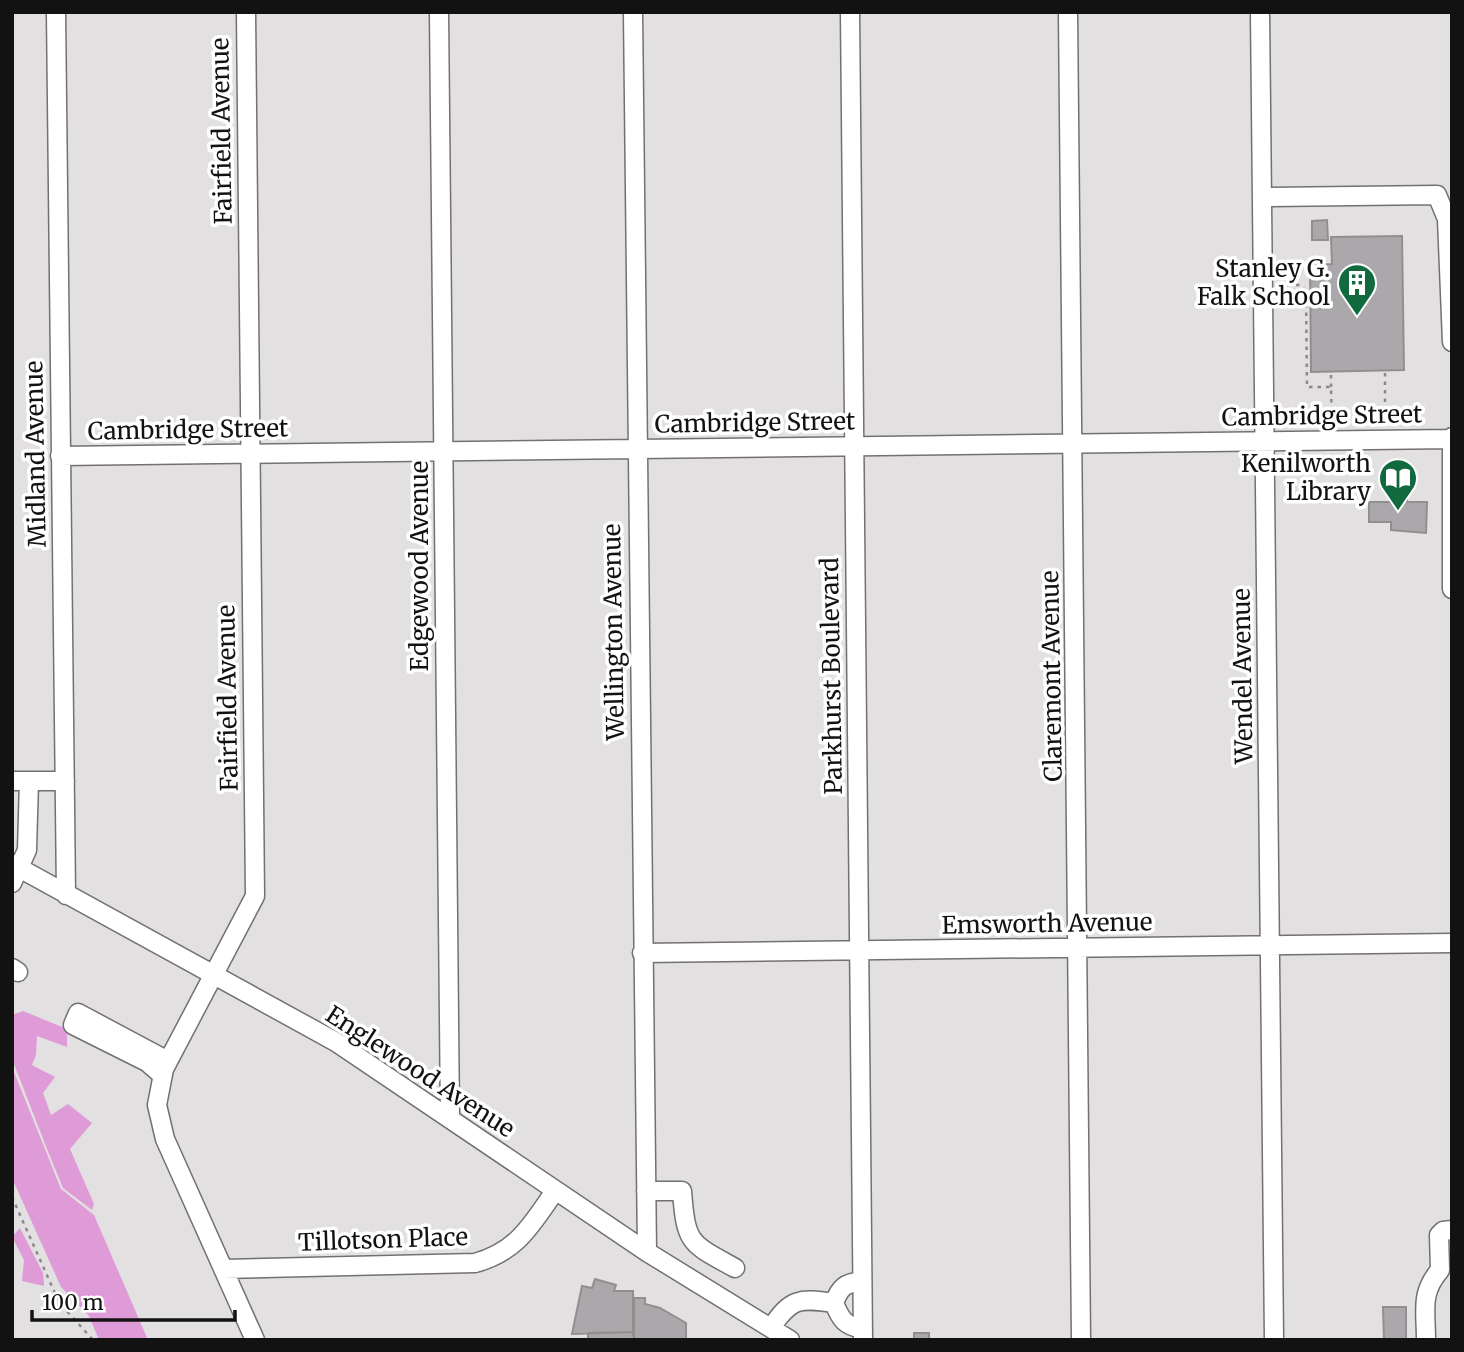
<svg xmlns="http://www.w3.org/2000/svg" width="1464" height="1352" font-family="Merriweather,serif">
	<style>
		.green { fill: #df9bd7 }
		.building { fill: #aba8ab; stroke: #918e90; stroke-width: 2 }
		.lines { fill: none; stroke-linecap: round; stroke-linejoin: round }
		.minor-casing { stroke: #737072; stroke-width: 21 }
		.path { stroke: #8b898a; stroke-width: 2.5; stroke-dasharray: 3.5 5; stroke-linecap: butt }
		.minor { stroke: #fff; stroke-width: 18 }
		.labels { text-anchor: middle; stroke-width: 7; stroke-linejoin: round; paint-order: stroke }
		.street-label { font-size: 24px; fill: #131213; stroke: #fff }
		.poi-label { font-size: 24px; fill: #131213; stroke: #fff; text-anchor: end }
	</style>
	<rect width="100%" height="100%" fill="#e3e0e2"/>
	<path class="green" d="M23 1011 67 1029V1047L37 1036 36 1055 32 1065 55 1077 43 1093 51 1115 68 1104 92 1123 70 1149 94 1204 92 1210 63 1188 47 1149 12 1059V1015Z
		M12 1067 61 1189 94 1215 148 1340H99L89 1316 61 1287 12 1178Z
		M20 1228 43 1273 44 1286 22 1281 24 1260 12 1237Z"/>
	<path class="building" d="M1327 220 1328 240H1312V221Z
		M1402 236 1404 370 1311 372 1310 265 1332 264 1331 237Z
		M1391 485H1407V502H1427L1426 533 1391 530V522H1369V502H1391Z
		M595 1279 616 1285 614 1291H633V1332L572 1334 582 1286 592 1288Z
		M634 1298H645V1304L660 1308 686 1323V1340H634Z
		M1383 1307H1406V1340H1384Z
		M633 1332 634 1340H588V1333Z
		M914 1333H929V1340H914Z"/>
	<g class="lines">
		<defs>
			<path id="minor" d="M56 12 66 895
				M246 12 255 896 164 1069 157 1105 165 1139 255 1340
				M439 12 450 1119
				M633 12 647 1252
				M850 12 863 1340
				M1068 12 1081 1340
				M1260 12 1274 1340
				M1262 197 1437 195 1447 219 1452 342
				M1452 437V589
				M60 456 1451 439
				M12 781H65
				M12 864 336 1042 647 1252 790 1340
				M12 883 27 850 29 781
				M642 953 1452 943
				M12 968 18 972
				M162 1075 147 1062 73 1025 78 1013 168 1061
				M646 1191H682C686 1245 690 1243 735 1268
				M223 1269 475 1263C518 1251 531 1225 555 1191
				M834 1303C840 1287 845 1283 862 1281
				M771 1328C791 1298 799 1298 834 1303 841 1320 845 1326 863 1329
				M1426 1340C1426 1310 1420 1293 1440 1270L1439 1235 1443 1231 1452 1230"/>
		</defs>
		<use href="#minor" class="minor-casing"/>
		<path class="path" d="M1279 285H1300L1306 291 1307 387H1331L1332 425
			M1385 373V424
			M1331 387V373
			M12 1197 54 1291 66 1310 93 1340"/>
		<use href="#minor" class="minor"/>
	</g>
	<defs>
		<symbol id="building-pin" viewBox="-11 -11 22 30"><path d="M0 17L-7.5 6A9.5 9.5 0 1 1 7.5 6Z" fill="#106a3e" stroke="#fff"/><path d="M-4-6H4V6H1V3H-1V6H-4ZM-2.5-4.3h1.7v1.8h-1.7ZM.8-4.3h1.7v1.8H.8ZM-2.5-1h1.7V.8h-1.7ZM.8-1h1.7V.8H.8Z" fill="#fff"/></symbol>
		<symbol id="library-pin" viewBox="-11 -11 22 30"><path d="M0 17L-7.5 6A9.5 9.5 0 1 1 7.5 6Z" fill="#106a3e" stroke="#fff"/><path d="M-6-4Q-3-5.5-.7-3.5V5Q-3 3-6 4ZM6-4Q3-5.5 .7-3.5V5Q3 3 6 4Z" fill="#fff"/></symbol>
	</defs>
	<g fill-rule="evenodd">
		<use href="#building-pin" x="1335" y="261" width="44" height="60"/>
		<use href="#library-pin" x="1376" y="456" width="44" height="60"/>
	</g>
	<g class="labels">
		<g class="street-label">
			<text transform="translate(222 131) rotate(-91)" y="8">Fairfield Avenue</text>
			<text transform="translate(1322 416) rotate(-1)" y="8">Cambridge Street</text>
			<text transform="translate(755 423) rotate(-1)" y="8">Cambridge Street</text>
			<text transform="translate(188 430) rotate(-1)" y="8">Cambridge Street</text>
			<text transform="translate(36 454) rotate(-91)" y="8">Midland Avenue</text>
			<text transform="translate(420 566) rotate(-90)" y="8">Edgewood Avenue</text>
			<text transform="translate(614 632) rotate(-91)" y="8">Wellington Avenue</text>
			<text transform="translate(832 676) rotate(-91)" y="8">Parkhurst Boulevard</text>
			<text transform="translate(1052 676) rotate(-91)" y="8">Claremont Avenue</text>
			<text transform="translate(1243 676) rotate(-91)" y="8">Wendel Avenue</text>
			<text transform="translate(228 698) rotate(-91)" y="8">Fairfield Avenue</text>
			<text transform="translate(1047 924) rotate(-1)" y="8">Emsworth Avenue</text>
			<text transform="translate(420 1072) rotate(33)" y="8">Englewood Avenue</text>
			<text transform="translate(383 1240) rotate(-2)" y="8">Tillotson Place</text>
		</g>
		<g class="poi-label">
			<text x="1330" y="277">Stanley G.<tspan x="1330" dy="28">Falk School</tspan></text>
			<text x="1371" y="472">Kenilworth<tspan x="1371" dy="28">Library</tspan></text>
		</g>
	</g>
	<rect width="1464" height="1352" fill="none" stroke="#131213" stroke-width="28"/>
	<path d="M32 1310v10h203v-10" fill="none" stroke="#131213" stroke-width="3.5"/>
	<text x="42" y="1310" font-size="21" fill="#131213" stroke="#ffffff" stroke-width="5" paint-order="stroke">100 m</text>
</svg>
